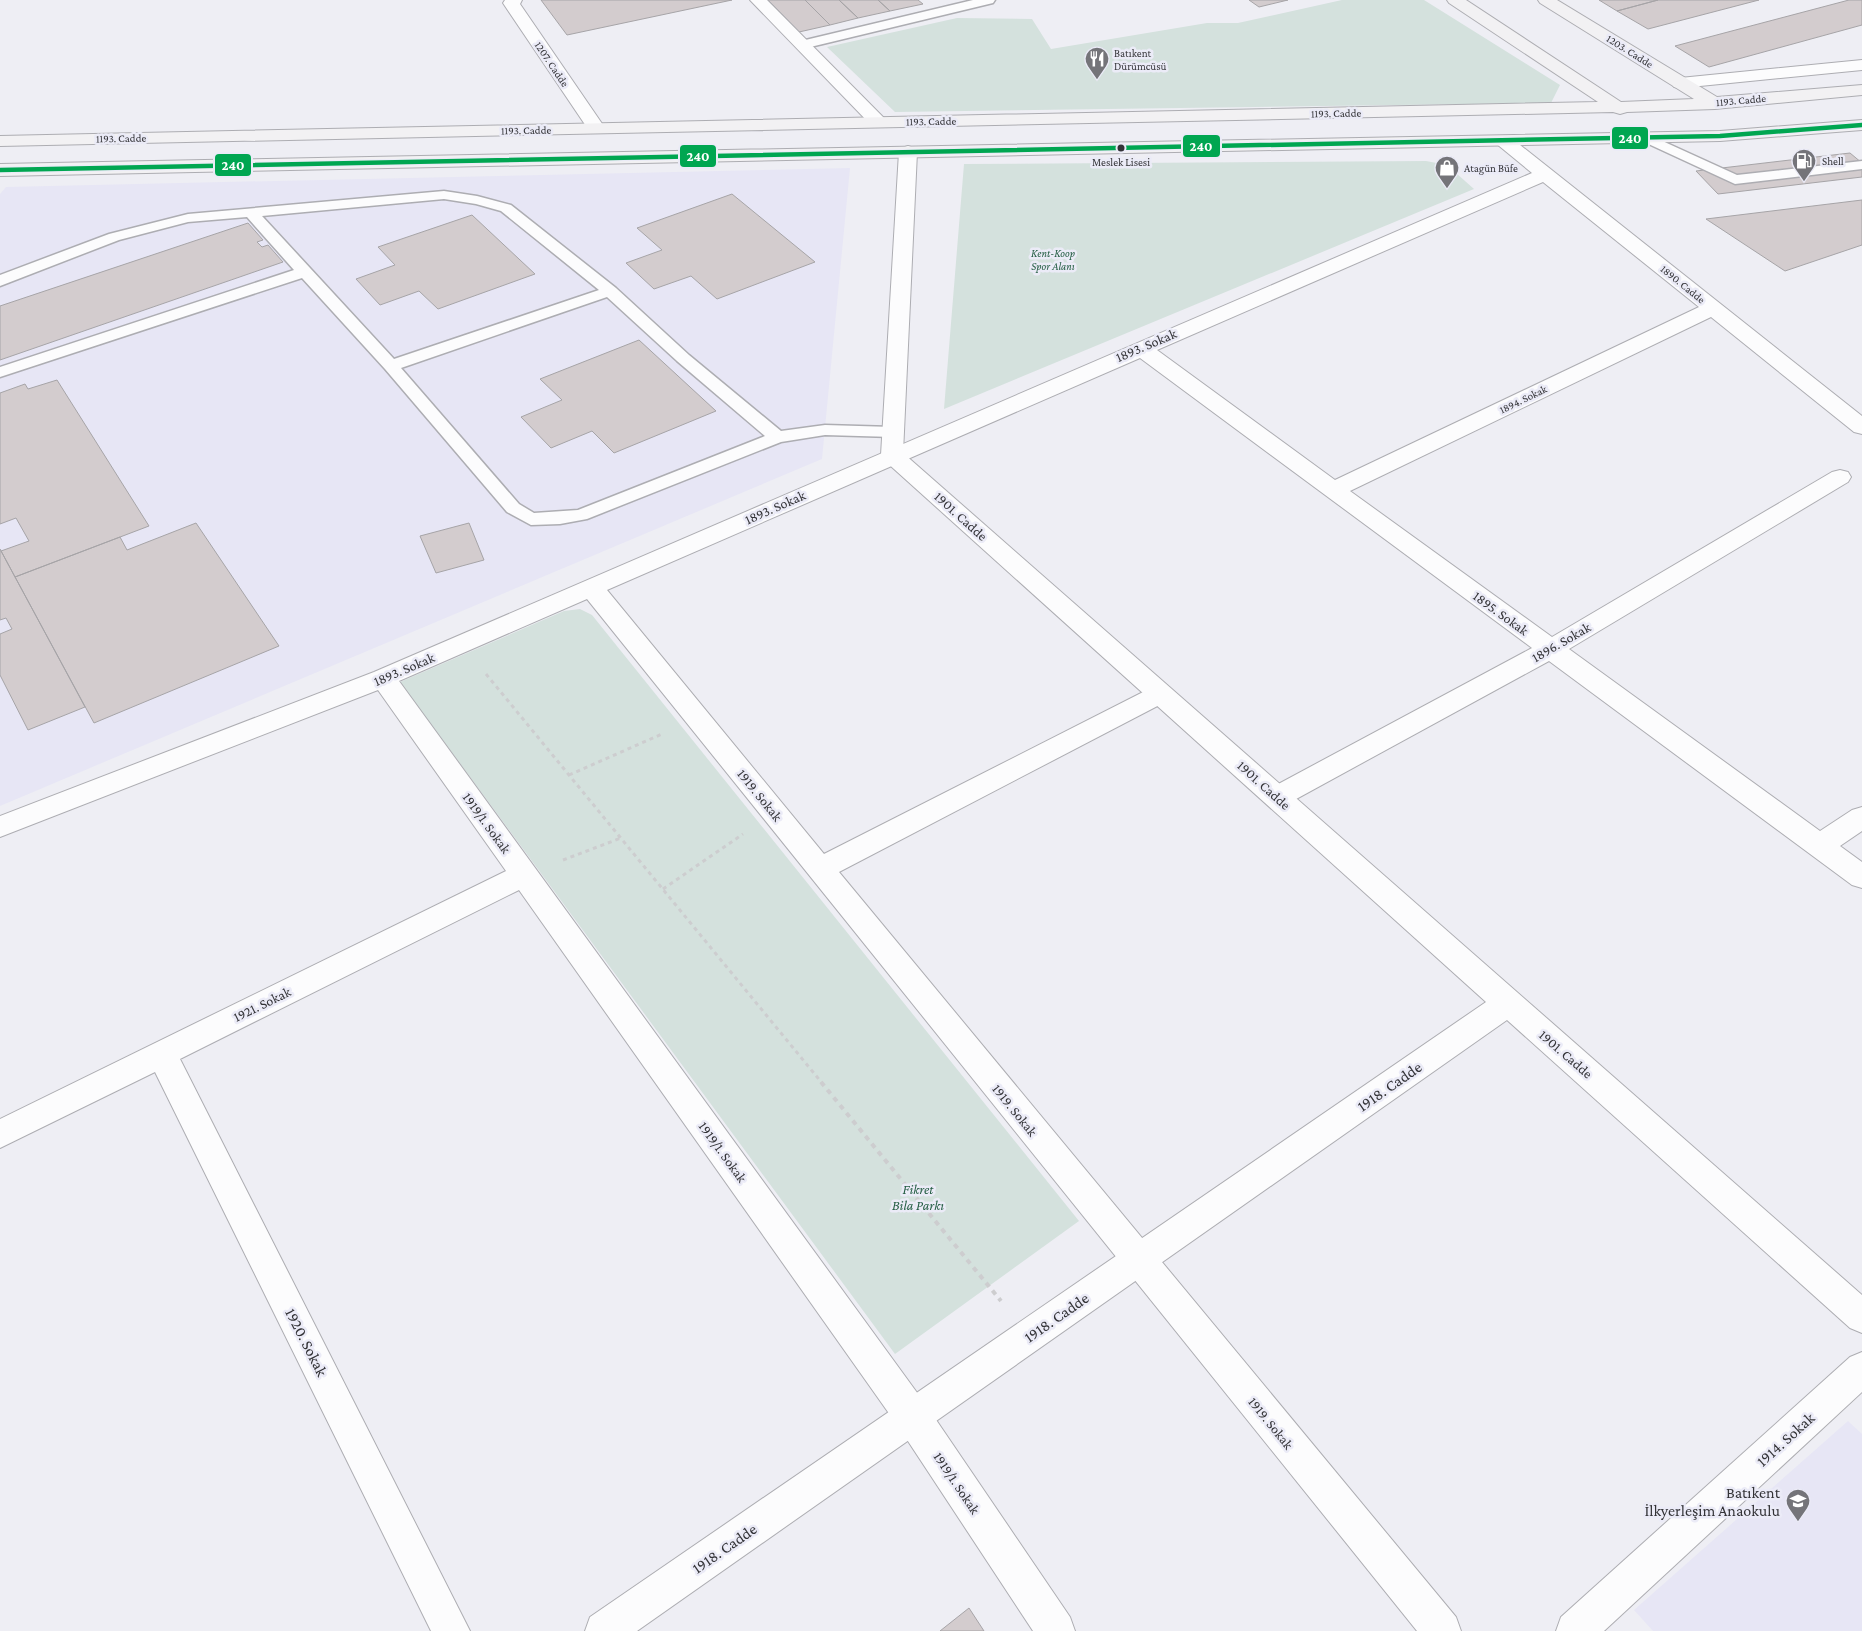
<svg xmlns="http://www.w3.org/2000/svg" width="1862" height="1631" font-family="'Crimson Pro',serif">
	<style>
		.education { fill: #e7e6f5 }
		.green { fill: #d4e1dd }
		.building { fill: #d3ccce; stroke: #a6a4a7 }
		.lines { fill: none; stroke-linecap: round; stroke-linejoin: round }
		.service-casing { stroke: #adadb2; stroke-width: 3 }
		.minor-casing { stroke: #adadb2; stroke-width: 2 }
		.tertiary-casing { stroke: #adadb2; stroke-width: 2 }
		.secondary-casing { stroke: #adadb2; stroke-width: 2 }
		.path-far1 { stroke: #cdcdcf; stroke-width: 3; stroke-dasharray: 4 4; stroke-linecap: butt }
		.path { stroke: #cdcdcf; stroke-width: 4; stroke-dasharray: 5 5; stroke-linecap: butt }
		.service { fill: #fcfcfd; fill-rule: evenodd }
		.minor { fill: #fcfcfd; fill-rule: evenodd }
		.tertiary { fill: #fcfcfd; fill-rule: evenodd }
		.secondary { fill: #f2f1f3; fill-rule: evenodd }
		.bus-1-casing { stroke: #ebebf7; stroke-width: 7 }
		.bus-1 { stroke: #00a651; stroke-width: 4.5 }
		.bus-dot { fill: #333337; stroke: #ebebf7; stroke-width: 2 }
		.labels { text-anchor: middle; stroke-width: 5; stroke-linejoin: round; paint-order: stroke }
		.far-street-label { font-size: 11px; fill: #333337; stroke: #ebebf7 }
		.far-poi-label { font-size: 11px; fill: #333337; stroke: #ebebf7; text-anchor: start }
		.far-bus-label { font-size: 11px; fill: #333337; stroke: #ebebf7 }
		.far-park-label { font-size: 11px; font-style: italic; fill: #255e44; stroke: #ebebf7 }
		.street-label { font-size: 14px; fill: #333337; stroke: #ebebf7 }
		.park-label { font-size: 14px; font-style: italic; fill: #255e44; stroke: #ebebf7 }
		.near-street-label { font-size: 16px; fill: #333337; stroke: #ebebf7 }
		.near-poi-label { font-size: 16px; fill: #333337; stroke: #ebebf7; text-anchor: end }
		.line-badge { stroke: #ebebf7; stroke-width: 2 }
		.badge-label { font-size: 14px; text-anchor: middle; font-weight: bold; fill: #fff }
	</style>
	<rect width="100%" height="100%" fill="#eeeef4"/>
	<path class="education" d="M850 168 822 459 0 806V194L6 187Z
		M1848 1421 1862 1434V1631H1653L1634 1610Z"/>
	<path class="green" d="M1342 0H1424L1560 85 1551 103 895 112 827 47 957 18 1032 19 1051 49 1207 23H1238Z
		M1426 161 1447 165 1474 189 944 409 964 164Z
		M580 609 592 615 1079 1221 895 1354 400 682 564 611Z"/>
	<path class="building" d="M541 0H732L567 35Z
		M768 0H805L830 25 799 32Z
		M805 0H839L858 18 830 25Z
		M839 0H878L890 11 858 18Z
		M878 0H918L923 4 890 11Z
		M1249 0H1288L1259 7Z
		M1599 0H1658L1617 11Z
		M1658 0H1759L1648 29 1617 11Z
		M1849 0H1862V25L1709 67 1675 46Z
		M1850 153 1862 163V177L1718 194 1696 171Z
		M732 194 815 262 717 299 691 276 654 289 626 263 662 250 637 228Z
		M1862 200V245L1785 271 1706 219Z
		M472 215 535 274 438 309 419 291 380 305 356 279 395 265 378 247Z
		M248 223 263 240 257 242 262 247 268 245 283 262 0 360V306Z
		M639 340 716 411 614 453 592 431 551 448 521 417 562 400 540 379Z
		M57 380 149 526 15 577 1 551 29 541 16 518 0 524V393L25 384 28 389Z
		M196 523 279 646 94 723 15 577 120 537 127 550Z
		M469 523 484 560 436 573 420 536Z
		M0 549 85 707 28 730 0 675V634L12 629 6 618 0 620Z
		M969 1608 984 1631H940Z"/>
	<g class="lines">
		<defs>
			<path id="service" d="M973 0H995L993 3 802 49 795 45 797 42Z
				M1647 134 1737 175 1862 161V169L1735 184 1642 141 1640 138 1642 135Z
				M444 191 477 196 511 205 616 288 689 355 781 431 825 425 893 427 899 428 902 432 899 436 893 437 825 435 781 442 587 519 560 524 531 525 507 512 385 369 302 278 0 377V367L294 270 247 217 188 222 119 240 0 286V275L109 234 188 214ZM444 199 476 204 501 211 599 290 394 359 262 216ZM607 297 677 361 765 436 578 510 534 513 519 504 401 368Z"/>
			<path id="minor" d="M505 0H522L520 4 605 128 602 132 596 133 590 132 503 3Z
				M750 0H767L884 118 887 122 884 126 878 127 872 126Z
				M1862 60V70L1680 88 1674 87 1671 83 1674 79 1680 78Z
				M1504 136 1510 137 1862 416V434L1854 432 1711 317 1350 491 1552 637 1832 472 1840 470 1848 472 1851 477 1848 482 1569 649 1820 831 1852 810 1862 807V831L1840 846 1862 862V888L1852 885 1549 661 1287 804 1277 807 1267 804 1263 797 1267 790 1532 648 1140 358 607 590 824 854 1151 688 1160 685 1169 688 1173 694 1169 700 839 872 1456 1617 1461 1631H1417L587 599 399 681 926 1405 1070 1617 1075 1631H1033L900 1429 519 890 180 1059 470 1631H431L155 1072 0 1148V1119L506 871 378 690 0 837V816L374 672 1532 173 1498 145 1495 141 1498 137ZM1543 182 1699 307 1335 480 1157 350Z
				M1862 1352V1392L1604 1631H1556L1561 1617 1850 1357Z"/>
			<path id="tertiary" d="M908 146 914 148 917 152 903 453 1862 1295V1333L1850 1328 1507 1020 637 1631H585L590 1617 1486 1002 884 460 881 455 899 152 902 148Z"/>
			<path id="secondary" d="M1447 0H1466L1621 102 1694 99 1540 3 1538 0H1557L1717 97 1862 85V95L1715 109 1627 112 1620 114 1613 112 0 146V136L1598 102 1449 3Z
				M1862 120V130L1720 141 0 176V164L1720 131Z"/>
		</defs>
		<use href="#service" class="service-casing"/>
		<use href="#minor" class="minor-casing"/>
		<use href="#tertiary" class="tertiary-casing"/>
		<use href="#secondary" class="secondary-casing"/>
		<path class="path-far1" d="M486 674 822 1083
			M569 775 662 734
			M563 860 621 838
			M663 889 743 834"/>
		<path class="path" d="M821 1082 1001 1301"/>
		<use href="#service" class="service"/>
		<use href="#minor" class="minor"/>
		<use href="#tertiary" class="tertiary"/>
		<use href="#secondary" class="secondary"/>
		<defs>
			<path id="bus-1" d="M0 170 1720 136 1862 125"/>
		</defs>
		<use href="#bus-1" class="bus-1-casing"/>
		<use href="#bus-1" class="bus-1"/>
	</g>
	<defs>
		<symbol id="restaurant-pin" viewBox="-11 -11 22 30"><path d="M0 17L-7.5 6A9.5 9.5 0 1 1 7.5 6Z" fill="#747479" stroke="#ebebf7"/><path d="M-5-6h1v4h1v-4h1v4h1v-4h1v5L-1.5 .5V6h-2V.5L-5-1ZM5-6V6H3V1.5H1.5Q1.5-4 5-6Z" fill="#fff"/></symbol>
		<symbol id="fuel-pin" viewBox="-11 -11 22 30"><path d="M0 17L-7.5 6A9.5 9.5 0 1 1 7.5 6Z" fill="#747479" stroke="#ebebf7"/><path d="M-5.5-6h7V0h2V4h1.3V-2.5L3-4.5l.8-.8L6-3V5H2.5V1h-1V6h-7ZM-4.2-4.7v3.2H.2V-4.7Z" fill="#fff"/></symbol>
		<symbol id="shop-pin" viewBox="-11 -11 22 30"><path d="M0 17L-7.5 6A9.5 9.5 0 1 1 7.5 6Z" fill="#747479" stroke="#ebebf7"/><path d="M-5-2.5h2.3a2.7 3.5 0 0 1 5.4 0H5L5.5 6h-11ZM-1.5-2.5h3a1.5 2.3 0 0 0-3 0Z" fill="#fff"/></symbol>
		<symbol id="school-pin" viewBox="-11 -11 22 30"><path d="M0 17L-7.5 6A9.5 9.5 0 1 1 7.5 6Z" fill="#747479" stroke="#ebebf7"/><path d="M0-5L7-2L0 1L-7-2ZM-4 1L0 2.5L4 1V4Q0 6-4 4Z" fill="#fff"/></symbol>
	</defs>
	<g fill-rule="evenodd">
		<use href="#restaurant-pin" x="1083" y="45" width="28" height="38"/>
		<use href="#fuel-pin" x="1790" y="147" width="28" height="38"/>
		<use href="#shop-pin" x="1433" y="154" width="28" height="38"/>
		<use href="#school-pin" x="1784" y="1487" width="28" height="38"/>
	</g>
	<circle class="bus-dot" cx="1121" cy="148" r="4.5"/>
	<g class="labels">
		<g class="far-street-label">
			<text transform="translate(1630 51) rotate(32)" y="4">1203. Cadde</text>
			<text transform="translate(552 64) rotate(56)" y="4">1207. Cadde</text>
			<text transform="translate(1741 100) rotate(-5)" y="4">1193. Cadde</text>
			<text transform="translate(1336 113) rotate(-1)" y="4">1193. Cadde</text>
			<text transform="translate(931 121) rotate(-1)" y="4">1193. Cadde</text>
			<text transform="translate(526 130) rotate(-1)" y="4">1193. Cadde</text>
			<text transform="translate(121 138) rotate(-1)" y="4">1193. Cadde</text>
			<text transform="translate(1683 284) rotate(39)" y="4">1890. Cadde</text>
			<text transform="translate(1523 399) rotate(-26)" y="4">1894. Sokak</text>
		</g>
		<g class="far-poi-label">
			<text x="1114" y="57">Batıkent<tspan x="1114" dy="13">Dürümcüsü</tspan></text>
			<text x="1822" y="165">Shell</text>
			<text x="1464" y="172">Atagün Büfe</text>
		</g>
		<g class="far-bus-label">
			<text x="1121" y="166">Meslek Lisesi</text>
		</g>
		<g class="far-park-label">
			<text x="1053" y="257">Kent-Koop<tspan x="1053" dy="13">Spor Alanı</tspan></text>
		</g>
		<g class="street-label">
			<text transform="translate(1146 345) rotate(-23)" y="5">1893. Sokak</text>
			<text transform="translate(775 507) rotate(-24)" y="5">1893. Sokak</text>
			<text transform="translate(961 516) rotate(42)" y="5">1901. Cadde</text>
			<text transform="translate(1501 613) rotate(36)" y="5">1895. Sokak</text>
			<text transform="translate(1561 642) rotate(-30)" y="5">1896. Sokak</text>
			<text transform="translate(404 669) rotate(-23)" y="5">1893. Sokak</text>
			<text transform="translate(1264 785) rotate(42)" y="5">1901. Cadde</text>
			<text transform="translate(760 795) rotate(51)" y="5">1919. Sokak</text>
			<text transform="translate(487 823) rotate(54)" y="5">1919/1. Sokak</text>
			<text transform="translate(262 1004) rotate(-26)" y="5">1921. Sokak</text>
			<text transform="translate(1566 1054) rotate(41)" y="5">1901. Cadde</text>
			<text transform="translate(1015 1110) rotate(51)" y="5">1919. Sokak</text>
			<text transform="translate(723 1152) rotate(54)" y="5">1919/1. Sokak</text>
			<text transform="translate(1271 1423) rotate(51)" y="5">1919. Sokak</text>
			<text transform="translate(957 1483) rotate(56)" y="5">1919/1. Sokak</text>
		</g>
		<g class="park-label">
			<text x="918" y="1194">Fikret<tspan x="918" dy="16">Bila Parkı</tspan></text>
		</g>
		<g class="near-street-label">
			<text transform="translate(1389 1086) rotate(-35)" y="6">1918. Cadde</text>
			<text transform="translate(1056 1317) rotate(-35)" y="6">1918. Cadde</text>
			<text transform="translate(307 1342) rotate(63)" y="6">1920. Sokak</text>
			<text transform="translate(1785 1439) rotate(-42)" y="6">1914. Sokak</text>
			<text transform="translate(724 1548) rotate(-35)" y="6">1918. Cadde</text>
		</g>
		<g class="near-poi-label">
			<text x="1780" y="1498">Batıkent<tspan x="1780" dy="18">İlkyerleşim Anaokulu</tspan></text>
		</g>
	</g>
	<g class="line-badge">
		<rect x="1611" y="126" width="38" height="24" rx="5" fill="#00a651"/>
		<rect x="1182" y="134" width="39" height="24" rx="5" fill="#00a651"/>
		<rect x="679" y="144" width="38" height="24" rx="5" fill="#00a651"/>
		<rect x="214" y="153" width="38" height="24" rx="5" fill="#00a651"/>
	</g>
	<g class="badge-label">
		<text x="1630" y="143">240</text>
		<text x="1201" y="151">240</text>
		<text x="698" y="161">240</text>
		<text x="233" y="170">240</text>
	</g>
</svg>
